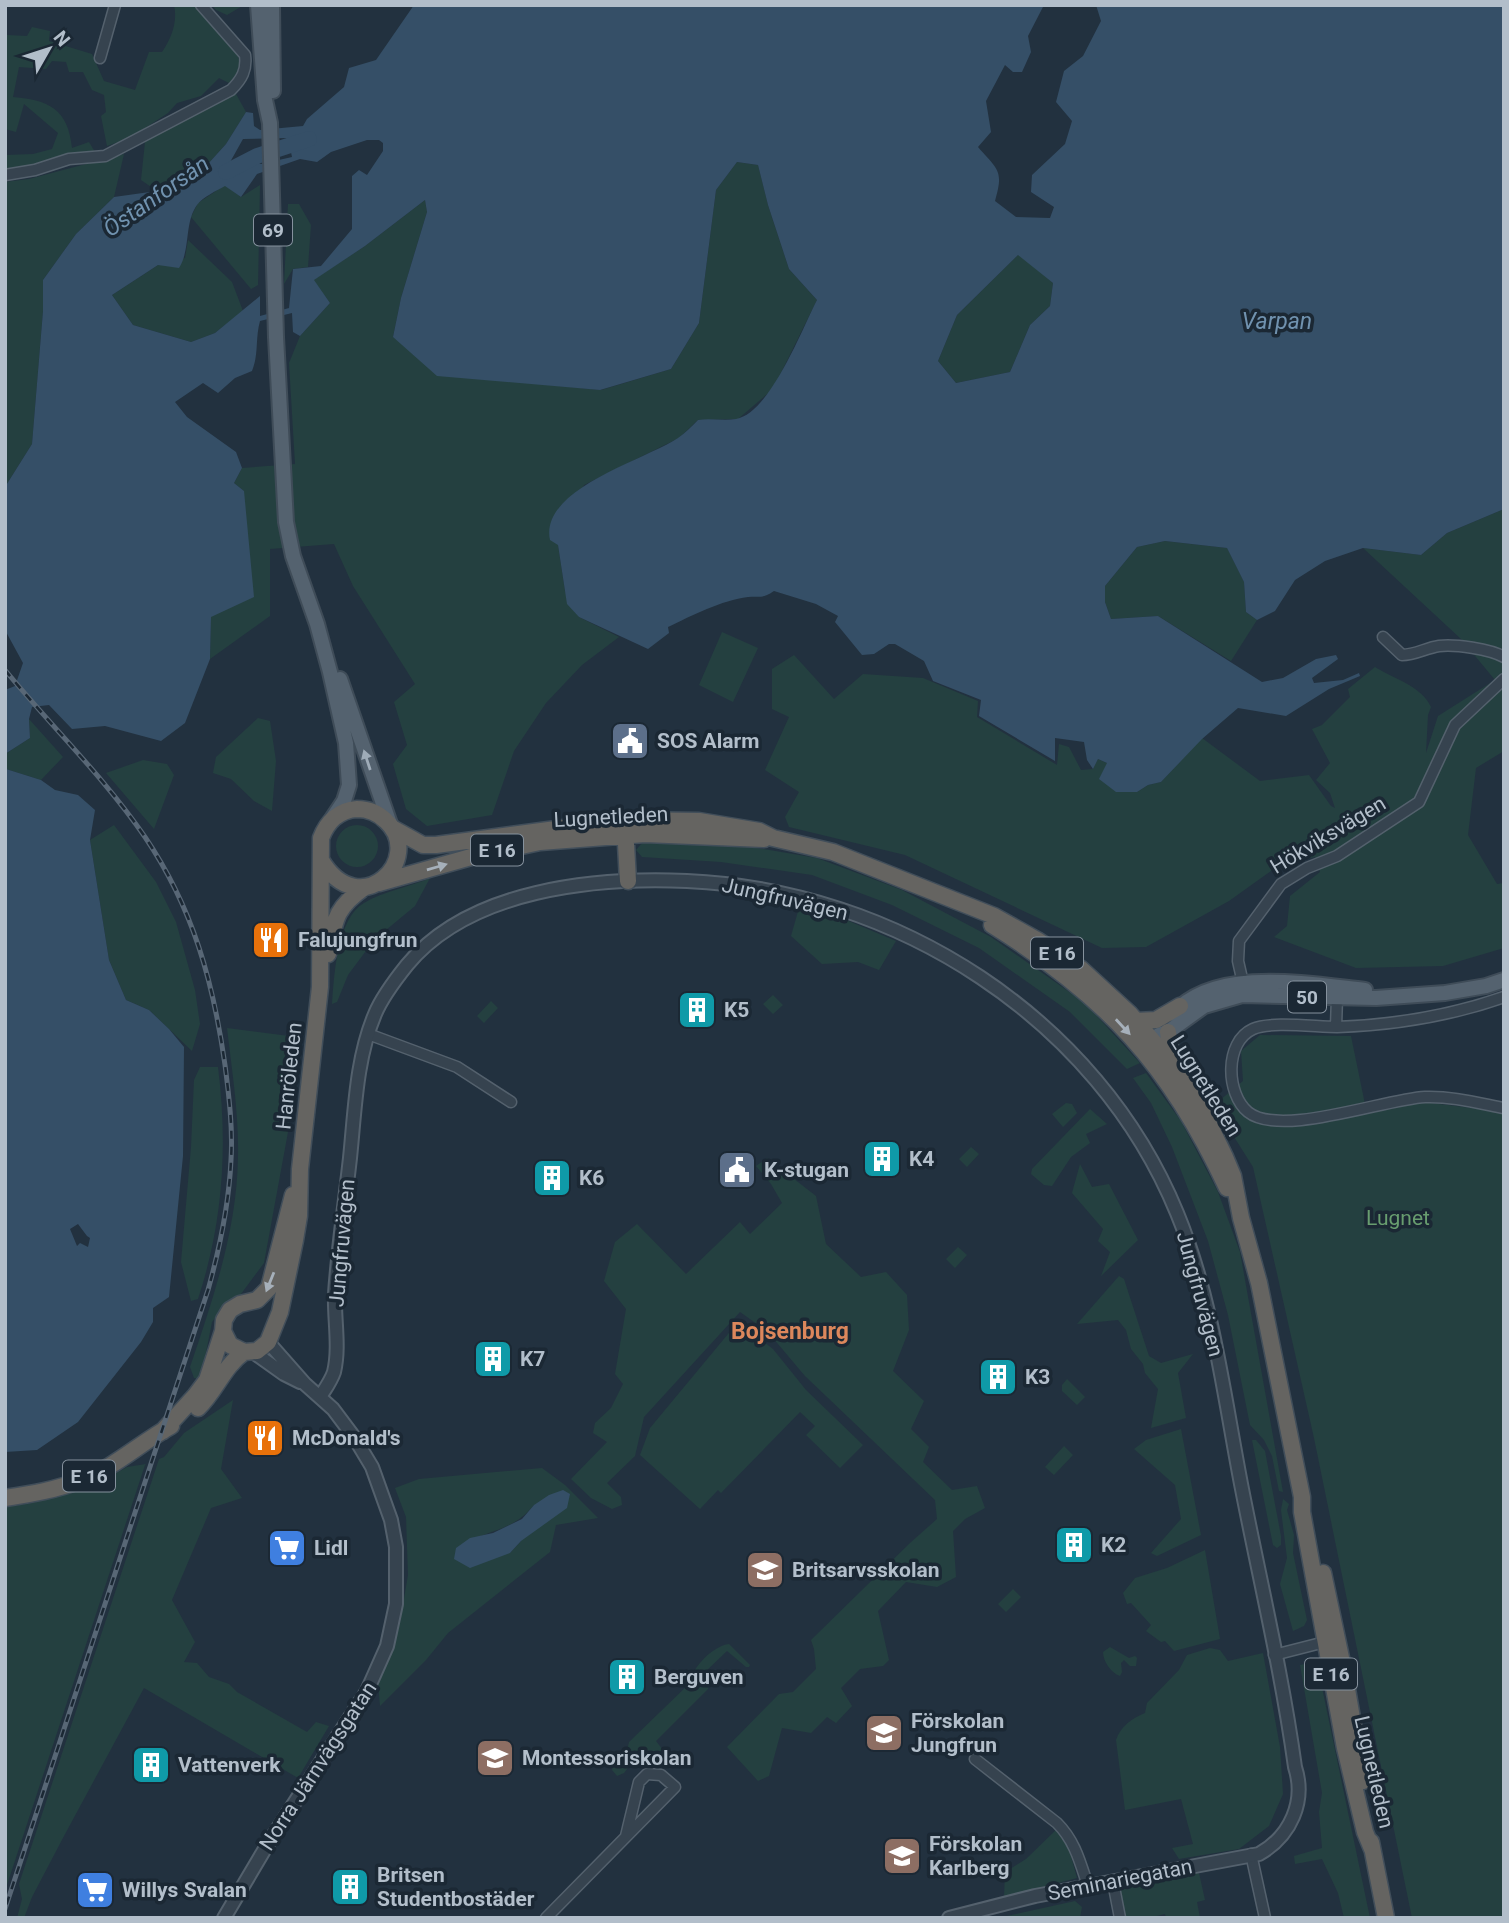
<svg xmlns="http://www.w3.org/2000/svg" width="1509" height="1923" font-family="Roboto,sans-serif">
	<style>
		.green { fill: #244040; fill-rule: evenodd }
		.water { fill: #354f67; fill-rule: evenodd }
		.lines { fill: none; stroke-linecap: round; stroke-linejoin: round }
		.river { stroke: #354f67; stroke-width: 16 }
		.minor-casing { stroke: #54616d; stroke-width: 13 }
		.tertiary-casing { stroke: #54616d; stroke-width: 16 }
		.primary-casing { stroke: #3f4c58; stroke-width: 18 }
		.trunk-casing { stroke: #414e5a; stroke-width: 19 }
		.minor { stroke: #36434f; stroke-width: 10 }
		.tertiary { stroke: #36434f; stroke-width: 12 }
		.primary { stroke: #54626f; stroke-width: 14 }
		.trunk { stroke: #656461; stroke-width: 16 }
		.rail-casing { stroke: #586776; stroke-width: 5 }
		.rail { stroke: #1b2834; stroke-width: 2.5; stroke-dasharray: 8; stroke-linecap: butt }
		.oneway { fill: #9facb8 }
		.oneway2 { fill: #a6b0ba }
		.labels { text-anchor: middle; stroke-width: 7; stroke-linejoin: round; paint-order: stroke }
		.shield { fill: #1b2834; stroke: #85919d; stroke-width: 2 }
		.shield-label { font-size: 19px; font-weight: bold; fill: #b2beca }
		.poi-label { font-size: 21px; font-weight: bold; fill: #b2beca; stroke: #1b2834; text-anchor: start }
		.street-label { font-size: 21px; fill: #b2beca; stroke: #1b2834 }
		.park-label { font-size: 21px; fill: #689d6f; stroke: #1b2834 }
		.water-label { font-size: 23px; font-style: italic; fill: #7092af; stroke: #1b2834 }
		.neighbourhood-label { font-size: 23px; font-weight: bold; fill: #dc875c; stroke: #1b2834 }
	</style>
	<rect width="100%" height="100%" fill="#22313f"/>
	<path class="green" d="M174 5H196C210 30 261 53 229 83L219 78 201 96 177 103 168 113 130 138 107 146 101 116 106 112 104 95 92 90 83 72H69L66 62 52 61 46 69 19 67 13 97C49 100 68 109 72 148L89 142 95 152 30 170 5 171V155L33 154 52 149 58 133 24 104 16 132 5 129V41L7 35 27 36 32 27 50 31 49 41 92 54 104 81 135 90 149 52H162C171 39 178 22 174 5Z
		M212 5H244L227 15 216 10Z
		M236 94 246 112 226 144 207 165 157 191 141 180 145 142 185 117Z
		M124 154 114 197 76 234 43 280V311L32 444 5 487V182L29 179Z
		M737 162 758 165 768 205 789 269 817 300 773 389 738 419 698 420 679 438 584 485 558 545 565 591 579 617 619 637 582 665 546 703 514 751 492 815 427 826 406 809 393 764 407 745 394 702 415 684 353 586 334 544 270 549V616L210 659 211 617 244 491 234 483 242 468 295 464 289 363 300 336 330 303 313 280 365 246 425 200 427 212 401 298 393 337 508 381 601 390 671 369 699 323 716 190Z
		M225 185 241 197 260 185 258 285 251 289 191 217 198 203Z
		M288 204H299L311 225 308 267 293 269 284 284Z
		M188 240 232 282 243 311 215 333 191 342 133 325 112 295 158 265 185 258Z
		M1019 254 1053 283 1050 306 1030 325 1010 372 956 383 938 361 957 315Z
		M1504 509V751L1476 768 1468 835 1497 884 1504 883V948L1443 966 1356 968 1274 937 1287 926 1290 896 1320 872 1315 857 1278 866 1229 901 1146 947 1102 948 905 855 789 827 785 817 799 792 765 770 789 717 772 709V669L794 655 834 699 863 674 923 678 978 701 977 717 1057 765 1059 744 1069 747 1081 770 1093 769 1098 759 1107 763 1137 792 1148 785 1161 782 1202 738 1260 781 1309 775 1331 806 1335 808 1330 793 1316 780 1330 763 1312 729 1322 725 1350 697 1348 689 1375 667C1392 678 1422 686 1431 707L1428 715 1426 753 1438 716 1495 680 1461 639 1363 548 1421 555 1447 533Z
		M1165 541 1227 548 1244 582 1246 612 1257 620 1231 661 1158 616 1111 619 1105 602V586L1137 547Z
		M722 632 758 648 733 702 699 685Z
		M258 718 270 721 276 761 272 811 254 801 231 779 213 773 216 757Z
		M29 719 63 757 41 780 6 769 5 754 30 738Z
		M143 760 167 764 174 775 154 829 106 773Z
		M114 825 156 882 176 922 195 990 200 1024 192 1051 149 1010 126 1000 109 960 90 840Z
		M336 846a21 21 0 1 1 42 0a21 21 0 1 1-42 0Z
		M643 842H721L817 858 902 890 991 937 1085 1003 1140 1063 1127 1069 1070 1012 979 948 892 905 812 875 721 862 642 857 636 850Z
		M430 878 415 906 374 940 348 975 337 1002 332 1004C334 976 337 918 364 903 384 891 409 887 430 878Z
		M799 908 839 917 896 941 879 970 858 962 822 964 791 936Z
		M773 995 783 1005 773 1014 763 1004Z
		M491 1001 498 1008 484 1023 477 1016Z
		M227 1028 297 1037 288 1132 264 1263 238 1298 223 1308 212 1322 202 1373 198 1379 194 1378 190 1367C213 1299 237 1230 238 1157 239 1114 232 1071 227 1028Z
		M1260 1035 1351 1036 1367 1114 1423 1102 1496 1111 1504 1104V1918H1412L1314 1438 1253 1167 1214 1105 1243 1081 1241 1051Z
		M200 1067H218C228 1146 223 1223 198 1299L191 1301 181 1262 191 1147 194 1080Z
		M1146 1073 1181 1121 1218 1192 1240 1252 1283 1492 1279 1491 1272 1456 1264 1440 1250 1425 1228 1315 1208 1241 1172 1147 1151 1103 1133 1078Z
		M1066 1103 1072 1104 1077 1113 1063 1127 1052 1114Z
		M1090 1109 1107 1124 1086 1134 1090 1143 1071 1157 1052 1186 1044 1185 1031 1174 1032 1169Z
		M971 1147 979 1154 967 1167 959 1159Z
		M767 1158 816 1196 826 1244 861 1277 886 1272 907 1295 909 1330 893 1371 924 1401 911 1429 929 1447 923 1462 952 1490 977 1486 985 1508 965 1519 953 1531 956 1577 937 1587 906 1582 878 1611 889 1660 883 1666 860 1669 841 1688 852 1706 836 1723 827 1717 811 1733 782 1728 769 1776 758 1781 727 1747 779 1694 793 1692 816 1669 814 1649 811 1640 910 1543 937 1519 935 1500 805 1376 767 1331 740 1312 644 1417 635 1456 607 1483 621 1497 622 1505 612 1509 591 1498 571 1479 607 1442 593 1433 595 1423 611 1408 623 1384 615 1374 626 1309 604 1281 615 1242 637 1224 686 1274 740 1222 750 1234 782 1203 771 1184 756 1166Z
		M1080 1164 1092 1187 1109 1184 1138 1240 1101 1276 1110 1252 1098 1241 1103 1229 1072 1193Z
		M958 1247 967 1255 955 1268 946 1259Z
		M1119 1276 1124 1279 1149 1356 1161 1363 1193 1354 1178 1373 1186 1418 1151 1428 1158 1389 1145 1373 1143 1364 1131 1349 1126 1330 1118 1320 1077 1324Z
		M738 1322 773 1349 806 1390 863 1445 840 1468 806 1435 815 1426 800 1412 721 1493 718 1490 700 1509 640 1455 650 1428Z
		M1067 1379 1085 1397 1077 1405 1062 1391V1385Z
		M233 1400 221 1469 242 1498 211 1508 172 1600 195 1642 184 1662 197 1663 209 1677 229 1684 237 1692 307 1732 316 1722 329 1726 298 1778 144 1688 64 1836 32 1897 24 1918H17L22 1899 19 1884 159 1459 164 1457 184 1433Z
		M1181 1429 1201 1535 1157 1556 1151 1553 1181 1519 1175 1485 1134 1449 1146 1440Z
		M1252 1440H1256L1265 1451 1281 1536V1545L1277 1548 1273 1545Z
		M1064 1446 1073 1455 1054 1475 1045 1467Z
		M146 1464 145 1465 5 1891V1507L32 1503 90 1487 127 1467Z
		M542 1468 565 1485 598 1518 556 1525 550 1552 448 1633 426 1660 380 1706 378 1684 400 1622 408 1575 406 1517 395 1488 419 1479ZM534 1505 521 1541 510 1553 457 1548C485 1529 510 1534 534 1505Z
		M1283 1499 1289 1504 1287 1510 1294 1535 1293 1553 1307 1620 1304 1626 1293 1631 1280 1584 1287 1558 1281 1510Z
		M1205 1550 1220 1639 1174 1651 1165 1641 1161 1642 1146 1631 1151 1625 1131 1603 1127 1604 1123 1593 1135 1578 1167 1568Z
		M1013 1589 1021 1597 1006 1612 998 1604Z
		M729 1644 750 1665 749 1667H746L727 1651 702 1675 709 1685 708 1689 656 1741 669 1758 660 1765 631 1764 624 1773 617 1776 612 1770 614 1761 625 1759 629 1742 690 1683C692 1667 713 1646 729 1644Z
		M1110 1647 1129 1658 1135 1656 1137 1658 1136 1666H1130L1124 1660 1121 1663 1122 1672 1120 1676C1111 1673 1103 1661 1103 1652Z
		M1210 1648 1220 1650 1228 1661 1263 1653 1280 1747 1283 1794 1269 1826 1239 1849 1179 1859 1172 1848 1193 1844 1181 1799 1125 1810 1116 1740C1121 1726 1131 1719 1145 1713L1147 1703 1179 1670 1187 1655Z
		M1310 1663 1319 1673 1370 1918H1344L1338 1893 1322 1859 1295 1864 1294 1856 1322 1848 1319 1812 1322 1793 1300 1665Z
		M1058 1828 1068 1845 1077 1878 1004 1897 1005 1872 1026 1859Z
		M1199 1873 1205 1900 1197 1902 1200 1918H1166L1165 1914 1148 1918H1125L1120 1889Z
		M1075 1901 1082 1907 1080 1918H998Z"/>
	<path class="water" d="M414 5H1044L1028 36 1031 52 1022 72H1013L1005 65 986 101 991 132 978 147C998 170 1004 170 995 201L1016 217 1050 218 1054 207 1031 192 1032 175 1065 144 1072 121 1056 102 1064 71 1083 56 1101 21 1096 5H1504V509L1447 533 1421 555 1363 548 1325 561 1295 580 1275 611 1257 620 1246 612 1244 582 1227 548 1165 541 1137 547 1105 586V602L1111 619 1158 616 1262 682 1283 678 1316 659 1336 655 1338 659 1312 678 1314 683 1343 680 1359 673 1360 676 1329 689 1286 716 1238 708 1202 739 1161 782 1148 785 1137 792H1116L1099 779 1107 763 1098 759 1093 769 1087 760 1084 742 1055 738V761L979 716 981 700 933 681 924 661 895 644H889L874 654 862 655 835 622 838 616 816 604 774 591C762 599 761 596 748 597 722 600 691 616 668 627L669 633 648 649 579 617 567 604 558 545 550 540C539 489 645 460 678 438 685 433 692 426 698 420 710 418 724 421 736 419 770 413 802 329 817 300L789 269 768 205 758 165 737 162 716 190 699 323 671 369 600 390 437 376 393 337 401 298 427 212 425 200 365 246 314 280 330 303 300 336 293 332 292 313 260 321C255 339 259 354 252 371L235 378 218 393 203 383 175 402 187 417 236 452 242 468 234 483 244 491 254 597 211 617 210 659 185 723 161 741 105 726 72 729 49 705 32 707 29 719 30 738 5 754V690L15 686 23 663 5 630V487L32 444 43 311V280L76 234 114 197 157 191 207 165 226 144 246 112 253 113 254 126 260 130 303 126 307 119 344 87 349 68 376 60ZM288 138 292 157 261 164 252 160 229 164 243 139ZM367 140H379L383 143V151L367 175 359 170 352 176V229L321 266 293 269 289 308 260 316V296L215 333 191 342 133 325 112 295 158 265 179 268C191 249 184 223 197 205 203 197 216 191 225 186L241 197 257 174 300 159 317 162 331 152ZM1018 255 1053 283 1050 306 1030 325 1010 372 956 383 938 361 957 315Z
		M5 763 6 769 41 780 55 790 78 795 95 810 90 840 109 960 126 1000 149 1010 169 1029 184 1047 183 1156 169 1297 153 1308V1322L141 1342 78 1422 37 1450 5 1452ZM78 1224 87 1236 90 1238 88 1247 80 1243 77 1246 70 1229Z
		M563 1490 570 1494 567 1508 521 1541 510 1553 470 1568 454 1559 456 1548 470 1538 493 1533 522 1519 534 1505 549 1495Z"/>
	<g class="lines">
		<path class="river" d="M226 172 257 156 309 139"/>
		<defs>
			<path id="minor" d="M100 58 115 5
				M5 175 35 170 69 159 105 156 231 90C242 79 247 70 245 55L201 5
				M1383 637 1402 655C1415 655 1426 648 1439 646 1455 644 1490 649 1504 657
				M1243 983 1238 961 1239 941 1281 884 1307 868 1337 856 1419 802 1455 725 1504 679
				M1504 997C1450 1016 1394 1025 1337 1027 1316 1027 1270 1021 1253 1029 1224 1042 1226 1094 1248 1112 1280 1138 1385 1099 1425 1097 1451 1096 1478 1103 1504 1108
				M1336 1027 1337 997
				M368 1034 457 1067 511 1102
				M1274 1655 1325 1642
				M975 1759 1057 1823C1075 1841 1080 1862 1088 1886
				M1251 1854 1265 1918
				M1113 1882 1120 1918
				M546 1918 675 1787 661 1775 647 1774 639 1782 626 1836"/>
			<path id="tertiary" d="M253 1352 284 1374 300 1382
				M320 1397C325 1389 331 1381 334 1372 340 1347 334 1319 335 1294 338 1248 345 1203 350 1158 355 1110 356 1059 375 1014 382 997 395 980 407 965 470 889 595 877 687 881 896 890 1097 1018 1177 1213 1213 1300 1224 1397 1242 1489 1260 1581 1282 1673 1295 1767 1306 1801 1291 1836 1259 1854L1035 1896 949 1918
				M224 1918 269 1842 367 1691 387 1646 396 1604V1547L391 1520 372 1467 354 1437 333 1409 305 1384 268 1342"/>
			<path id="primary" d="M258 5 265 100 270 123 276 337 286 522 293 556 317 624 330 672 346 743 349 785 344 801 332 819
				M272 5 273 91
				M340 679 390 824
				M1173 1014C1215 966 1310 984 1365 990
				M1159 1035 1168 1032 1204 1006 1242 995 1376 998 1445 993 1486 986 1504 980"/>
			<path id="trunk" d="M625 826 628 881
				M394 829 423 845H436L624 820 699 821 759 831 773 838 833 852 994 916 1037 940 1081 969 1130 1014 1172 1064 1207 1120 1225 1157 1233 1176 1241 1218 1259 1283 1302 1497V1512L1345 1748 1365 1832 1372 1849
				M379 883 478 855 540 842 645 834 764 839
				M992 925C1107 997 1170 1065 1227 1188
				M328 954C335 919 335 908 365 887
				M1136 1021 1156 1020 1180 1006
				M1168 1032 1172 1061
				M223 1331 230 1345 244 1352 257 1351 268 1342 280 1312 295 1240 299 1216 300 1169 320 987 321 838C327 822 339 810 357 809 368 809 378 813 386 821 426 858 360 925 321 860
				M198 1408C216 1391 223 1367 244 1352
				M163 1431 195 1396 207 1380 223 1331 224 1320 230 1310 240 1304 257 1300 269 1288 293 1195
				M5 1498C31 1494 56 1490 81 1480 114 1468 140 1443 171 1426
				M1323 1573 1344 1672 1363 1781
				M1371 1842 1386 1918"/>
		</defs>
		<use href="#minor" class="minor-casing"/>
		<use href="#tertiary" class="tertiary-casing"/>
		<use href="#primary" class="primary-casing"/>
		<use href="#trunk" class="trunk-casing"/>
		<use href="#minor" class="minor"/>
		<use href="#tertiary" class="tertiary"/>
		<use href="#primary" class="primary"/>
		<use href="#trunk" class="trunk"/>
		<defs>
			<path id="rail" d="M5 670C51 726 104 777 145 837 193 908 213 981 225 1065 229 1096 233 1129 231 1160 229 1204 220 1247 208 1290L5 1909"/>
		</defs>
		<use href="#rail" class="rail-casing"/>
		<use href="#rail" class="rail"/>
	</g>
	<defs><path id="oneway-solid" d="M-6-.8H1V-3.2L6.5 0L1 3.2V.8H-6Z" transform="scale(1.75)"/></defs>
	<use class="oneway" href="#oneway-solid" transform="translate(367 760) rotate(-108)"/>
	<g class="oneway2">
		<use href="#oneway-solid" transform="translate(437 867) rotate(-16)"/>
		<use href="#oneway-solid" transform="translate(1123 1027) rotate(47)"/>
		<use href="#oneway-solid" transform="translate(270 1282) rotate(112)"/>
	</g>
	<defs>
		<symbol id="civic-square" viewBox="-11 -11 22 22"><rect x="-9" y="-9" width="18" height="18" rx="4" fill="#5c6f8a" stroke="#1b2834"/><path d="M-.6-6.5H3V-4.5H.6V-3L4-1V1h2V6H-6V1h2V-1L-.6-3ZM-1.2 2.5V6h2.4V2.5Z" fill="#fff"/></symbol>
		<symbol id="restaurant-square" viewBox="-11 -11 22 22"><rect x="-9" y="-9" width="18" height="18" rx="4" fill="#e8710a" stroke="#1b2834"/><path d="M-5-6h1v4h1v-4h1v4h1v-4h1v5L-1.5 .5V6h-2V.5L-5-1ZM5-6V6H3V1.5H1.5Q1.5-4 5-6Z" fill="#fff"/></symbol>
		<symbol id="building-square" viewBox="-11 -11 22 22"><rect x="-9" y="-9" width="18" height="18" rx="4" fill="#0f9aa8" stroke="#1b2834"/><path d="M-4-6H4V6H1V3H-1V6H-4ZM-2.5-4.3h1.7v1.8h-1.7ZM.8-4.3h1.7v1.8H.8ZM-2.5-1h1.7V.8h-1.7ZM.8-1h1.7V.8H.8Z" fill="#fff"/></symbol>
		<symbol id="supermarket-square" viewBox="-11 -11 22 22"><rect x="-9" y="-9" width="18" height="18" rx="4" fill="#3f7fe0" stroke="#1b2834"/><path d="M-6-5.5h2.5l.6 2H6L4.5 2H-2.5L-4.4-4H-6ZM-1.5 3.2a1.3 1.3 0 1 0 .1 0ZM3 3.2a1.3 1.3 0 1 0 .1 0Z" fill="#fff"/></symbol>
		<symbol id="school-square" viewBox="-11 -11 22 22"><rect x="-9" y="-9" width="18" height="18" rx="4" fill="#8d6e63" stroke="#1b2834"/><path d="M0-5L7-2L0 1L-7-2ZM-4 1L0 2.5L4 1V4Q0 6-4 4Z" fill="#fff"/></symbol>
	</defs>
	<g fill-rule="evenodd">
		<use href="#civic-square" x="608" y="719" width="44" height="44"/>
		<use href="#restaurant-square" x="249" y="918" width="44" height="44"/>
		<use href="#building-square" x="675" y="988" width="44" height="44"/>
		<use href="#building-square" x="860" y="1137" width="44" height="44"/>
		<use href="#civic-square" x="715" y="1148" width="44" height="44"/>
		<use href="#building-square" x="530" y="1156" width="44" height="44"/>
		<use href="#building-square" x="471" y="1337" width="44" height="44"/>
		<use href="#building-square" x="976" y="1355" width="44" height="44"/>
		<use href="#restaurant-square" x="243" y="1416" width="44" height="44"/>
		<use href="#building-square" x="1052" y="1523" width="44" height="44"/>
		<use href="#supermarket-square" x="265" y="1526" width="44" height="44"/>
		<use href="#school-square" x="743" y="1548" width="44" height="44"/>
		<use href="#building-square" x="605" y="1655" width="44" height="44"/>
		<use href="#school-square" x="862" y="1711" width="44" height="44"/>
		<use href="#school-square" x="473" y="1736" width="44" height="44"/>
		<use href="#building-square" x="129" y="1743" width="44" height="44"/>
		<use href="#school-square" x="880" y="1834" width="44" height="44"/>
		<use href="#building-square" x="328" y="1865" width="44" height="44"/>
		<use href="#supermarket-square" x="73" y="1868" width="44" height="44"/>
	</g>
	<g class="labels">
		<g class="shield">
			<rect x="254" y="214.5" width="38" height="31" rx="5"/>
			<rect x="471" y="834.5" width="52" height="31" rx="5"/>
			<rect x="1031" y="937.5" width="52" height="31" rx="5"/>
			<rect x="1288" y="981.5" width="38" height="31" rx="5"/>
			<rect x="63" y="1460.5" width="52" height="31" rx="5"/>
			<rect x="1305" y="1658.5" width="52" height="31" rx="5"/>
		</g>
		<g class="shield-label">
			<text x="273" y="237">69</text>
			<text x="497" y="857">E 16</text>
			<text x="1057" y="960">E 16</text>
			<text x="1307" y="1004">50</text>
			<text x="89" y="1483">E 16</text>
			<text x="1331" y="1681">E 16</text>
		</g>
		<g class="poi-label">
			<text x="657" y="748">SOS Alarm</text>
			<text x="298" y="947">Falujungfrun</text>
			<text x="724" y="1017">K5</text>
			<text x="909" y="1166">K4</text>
			<text x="764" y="1177">K-stugan</text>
			<text x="579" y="1185">K6</text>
			<text x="520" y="1366">K7</text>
			<text x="1025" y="1384">K3</text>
			<text x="292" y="1445">McDonald's</text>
			<text x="1101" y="1552">K2</text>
			<text x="314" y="1555">Lidl</text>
			<text x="792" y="1577">Britsarvsskolan</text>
			<text x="654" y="1684">Berguven</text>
			<text x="911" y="1728">Förskolan<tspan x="911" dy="24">Jungfrun</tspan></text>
			<text x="522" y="1765">Montessoriskolan</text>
			<text x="178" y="1772">Vattenverk</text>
			<text x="929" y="1851">Förskolan<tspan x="929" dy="24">Karlberg</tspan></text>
			<text x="377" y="1882">Britsen<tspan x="377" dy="24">Studentbostäder</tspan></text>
			<text x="122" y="1897">Willys Svalan</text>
		</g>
		<g class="street-label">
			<text transform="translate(611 817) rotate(-3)" y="7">Lugnetleden</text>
			<text transform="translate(1328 835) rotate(-31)" y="7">Hökviksvägen</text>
			<text transform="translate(785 899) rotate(13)" y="7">Jungfruvägen</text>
			<text transform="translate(289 1076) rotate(-84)" y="7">Hanröleden</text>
			<text transform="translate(1206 1086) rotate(58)" y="7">Lugnetleden</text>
			<text transform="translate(342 1243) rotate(-85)" y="7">Jungfruvägen</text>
			<text transform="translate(1200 1294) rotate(75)" y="7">Jungfruvägen</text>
			<text transform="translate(318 1766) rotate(-57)" y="7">Norra Järnvägsgatan</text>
			<text transform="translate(1374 1772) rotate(77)" y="7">Lugnetleden</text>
			<text transform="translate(1120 1880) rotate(-11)" y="7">Seminariegatan</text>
		</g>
		<g class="park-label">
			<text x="1398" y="1225">Lugnet</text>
		</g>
		<g class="water-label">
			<text transform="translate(156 196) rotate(-35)" y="8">Östanforsån</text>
			<text x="1277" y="329">Varpan</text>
		</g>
		<g class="neighbourhood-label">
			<text x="790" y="1339">Bojsenburg</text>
		</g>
	</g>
	<rect width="1509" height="1923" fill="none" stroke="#b2beca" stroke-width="14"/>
	<g transform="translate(49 49) rotate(51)" stroke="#1b2834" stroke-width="5" paint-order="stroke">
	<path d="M0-5L12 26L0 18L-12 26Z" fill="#b2beca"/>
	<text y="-10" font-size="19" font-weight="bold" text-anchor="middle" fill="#b2beca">N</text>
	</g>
</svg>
